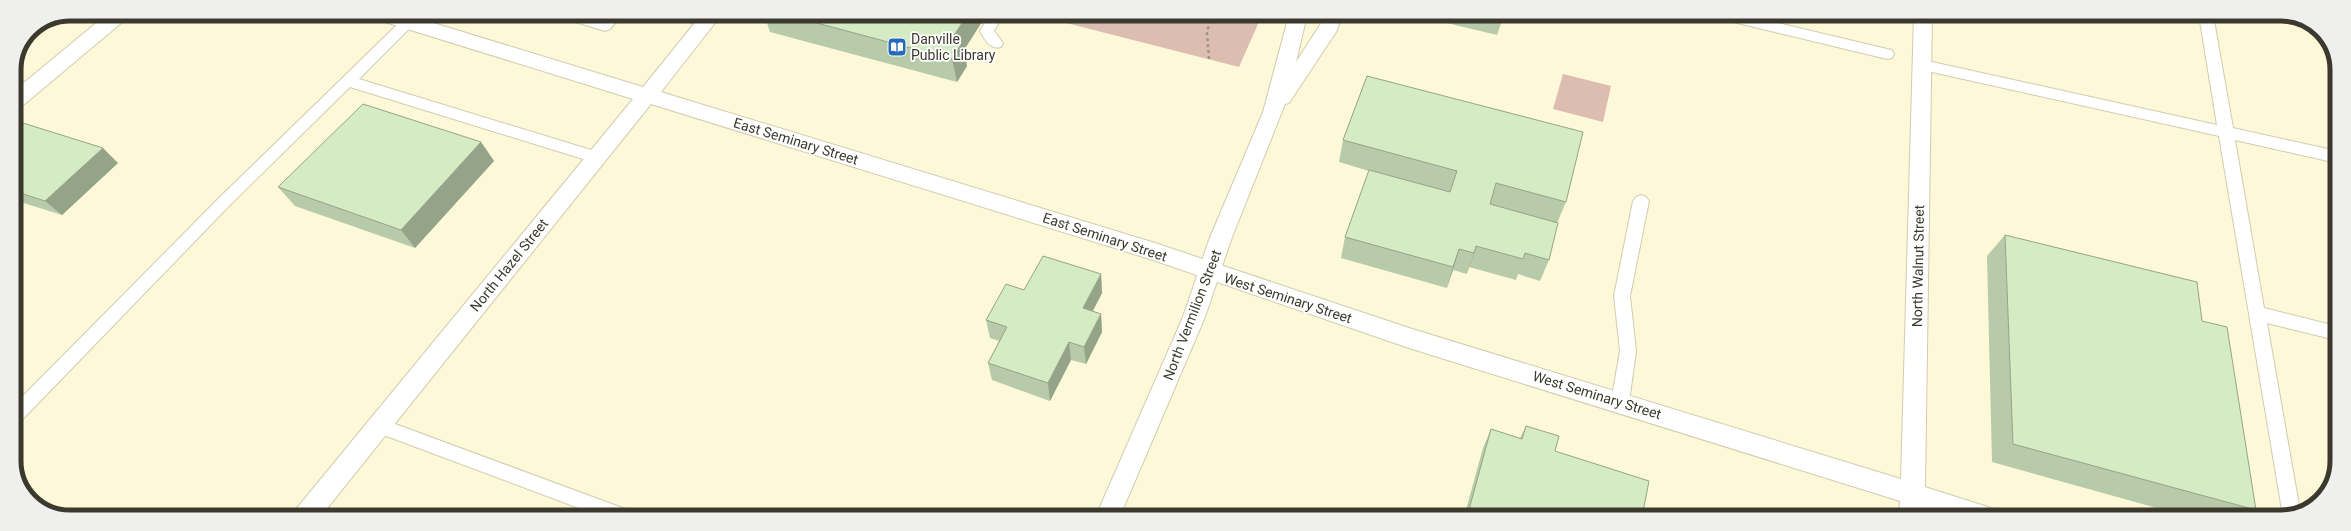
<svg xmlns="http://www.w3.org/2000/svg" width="2351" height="531" font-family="Roboto,sans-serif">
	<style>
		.green { fill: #ddbcb2 }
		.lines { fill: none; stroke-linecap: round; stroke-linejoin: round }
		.service-casing { stroke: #d1ccae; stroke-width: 2 }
		.minor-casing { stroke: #d1ccae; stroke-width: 2 }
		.primary-casing { stroke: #d1ccae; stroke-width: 2 }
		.path { stroke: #9b9782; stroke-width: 2.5; stroke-dasharray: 3 3; stroke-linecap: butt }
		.service { fill: #fff; fill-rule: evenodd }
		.minor { fill: #fff; fill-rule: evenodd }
		.primary { fill: #fff; fill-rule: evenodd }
		.wall { fill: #b7caa9 }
		.shaded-wall { fill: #95a489 }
		.building { fill: #d5ebc4; stroke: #95a489 }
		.labels { text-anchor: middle; stroke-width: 3.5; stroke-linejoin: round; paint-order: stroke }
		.poi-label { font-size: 14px; fill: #3b392d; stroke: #fff; text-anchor: start }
		.street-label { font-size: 14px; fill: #3b392d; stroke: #fff }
		.rim { fill: none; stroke: #3b392d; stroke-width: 5 }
	</style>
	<rect width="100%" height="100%" fill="#fdf8d8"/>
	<path class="green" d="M1031 14 1262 15 1239 67Z
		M1563 74 1611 86 1603 122 1553 109Z"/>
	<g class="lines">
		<defs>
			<path id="service" d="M557 14H581L602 20 608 14H623L610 29 605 31 559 17Z
				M668 14H695L712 19 714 22 707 27 670 17Z
				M990 14H1004L994 31 1003 43 1001 47C990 50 985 40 980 31Z
				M1718 15H1744L1887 49 1892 50 1894 54 1892 58 1887 59 1725 20Z
				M2199 15H2213L2233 128 2337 151V163L2235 140 2264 308 2336 326V340L2267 323 2300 511 2283 516 2219 136 1923 70 1918 69 1916 65 1918 61 1923 60 2217 125Z
				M408 17 415 22 413 25 359 79 601 153 604 157 601 161 596 163 350 87 229 206 20 422 14 424V405L219 198 403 19Z
				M1641 195 1646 197 1649 201 1630 296 1636 351 1629 402 1626 407 1620 410 1614 407 1611 402 1620 351 1614 296 1633 201 1636 197Z
				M379 418 628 510 631 516H600L373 431 370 426 373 421Z"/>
			<path id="minor" d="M107 14H128L126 19 21 107 14 109V91Z
				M373 14H404L643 87 702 14H722L661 92 1155 243 1409 328 1901 479 1914 15H1932L1925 487 1994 509 1997 517H1948L1925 509V517H1899L1900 501 1409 348 1153 260 651 104 321 516H293L297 508 633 99 375 19Z"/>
			<path id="primary" d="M1289 15H1307L1296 62 1320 25 1325 15H1343L1336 32 1289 103 1285 104 1231 240 1205 317 1120 516H1096L1183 317 1209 240 1263 112Z"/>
		</defs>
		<use href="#service" class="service-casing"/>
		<use href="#minor" class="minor-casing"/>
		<use href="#primary" class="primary-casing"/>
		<path class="path" d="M1209 59 1207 32 1212 15"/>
		<use href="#service" class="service"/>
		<use href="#minor" class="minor"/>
		<use href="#primary" class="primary"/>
	</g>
	<path class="wall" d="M764 14H987L964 50 967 66 957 82 770 32Z
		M1413 15H1504L1497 35Z
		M1367 76 1566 202 1557 223 1549 260 1540 281 1518 274 1516 280 1469 267 1467 274 1453 270 1447 288 1341 258 1345 237 1369 171 1339 162 1343 140Z
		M14 131 118 163 62 215 14 200Z
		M481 142 494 161 415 248 295 206 278 187Z
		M2005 235 2202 321 2256 510 2246 517H2189L1992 462 1987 256Z
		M1101 274 1102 293 1093 311 1101 314 1102 332 1086 364 1071 360 1050 401 992 380 988 363 999 341 990 338 986 320 1024 290Z
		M1526 426 1555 451 1642 517H1464L1483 448 1491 429 1520 438Z"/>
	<path class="shaded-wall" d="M968 14H987L964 50 967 66 957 82 952 59 951 40Z
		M481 142 494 161 415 248 401 230Z
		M103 148 118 163 62 215 45 201Z
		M1476 246 1469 267 1467 274 1474 253Z
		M1459 249 1453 270 1447 288 1453 267Z
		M1101 274 1102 293 1085 326 1083 308Z
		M1101 314 1102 332 1086 364 1084 347Z
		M1069 342 1071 360 1050 401 1048 383Z"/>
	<path class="building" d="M783 14H968L951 40 962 43 952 59Z
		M1481 15H1503L1502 20Z
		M1367 76 1583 132 1566 202 1496 183 1490 204 1558 223 1549 260 1525 253 1523 259 1476 246 1474 253 1459 249 1453 267 1345 237 1369 170 1450 192 1457 171 1343 140Z
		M363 104 481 142 401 230 278 187Z
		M23 123 103 148 45 201 14 191V131Z
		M2005 235 2197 282 2202 321 2227 327 2256 510 2013 444Z
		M1043 256 1101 274 1083 308 1101 314 1084 347 1069 342 1048 383 988 363 1007 327 986 320 1006 284 1024 290Z
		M1526 426 1559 436 1555 451 1649 481 1642 517H1467L1491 429 1522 439Z"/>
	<defs>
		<symbol id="library-square" viewBox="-11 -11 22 22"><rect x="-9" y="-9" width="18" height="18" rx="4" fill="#256bbc" stroke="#fff"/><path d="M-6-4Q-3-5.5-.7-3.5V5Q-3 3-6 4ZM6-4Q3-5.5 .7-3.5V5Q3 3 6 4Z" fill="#fff"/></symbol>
	</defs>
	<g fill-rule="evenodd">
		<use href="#library-square" x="886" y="36" width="22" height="22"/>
	</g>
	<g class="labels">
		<g class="poi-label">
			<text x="911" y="44">Danville<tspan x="911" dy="16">Public Library</tspan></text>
		</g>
		<g class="street-label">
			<text transform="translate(796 141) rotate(17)" y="5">East Seminary Street</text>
			<text transform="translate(1105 237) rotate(18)" y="5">East Seminary Street</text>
			<text transform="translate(509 265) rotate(-51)" y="5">North Hazel Street</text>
			<text transform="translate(1918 266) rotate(-89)" y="5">North Walnut Street</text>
			<text transform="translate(1288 298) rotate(18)" y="5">West Seminary Street</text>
			<text transform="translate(1192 315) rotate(-69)" y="5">North Vermilion Street</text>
			<text transform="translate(1597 395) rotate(17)" y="5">West Seminary Street</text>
		</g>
	</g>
	<path d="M0 0H2351V531H0ZM70 21H2281A49 49 0 0 1 2330 70V461A49 49 0 0 1 2281 510H70A49 49 0 0 1 21 461V70A49 49 0 0 1 70 21Z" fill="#efefee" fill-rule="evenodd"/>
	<path class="rim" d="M70 21H2281A49 49 0 0 1 2330 70V461A49 49 0 0 1 2281 510H70A49 49 0 0 1 21 461V70A49 49 0 0 1 70 21Z"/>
</svg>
